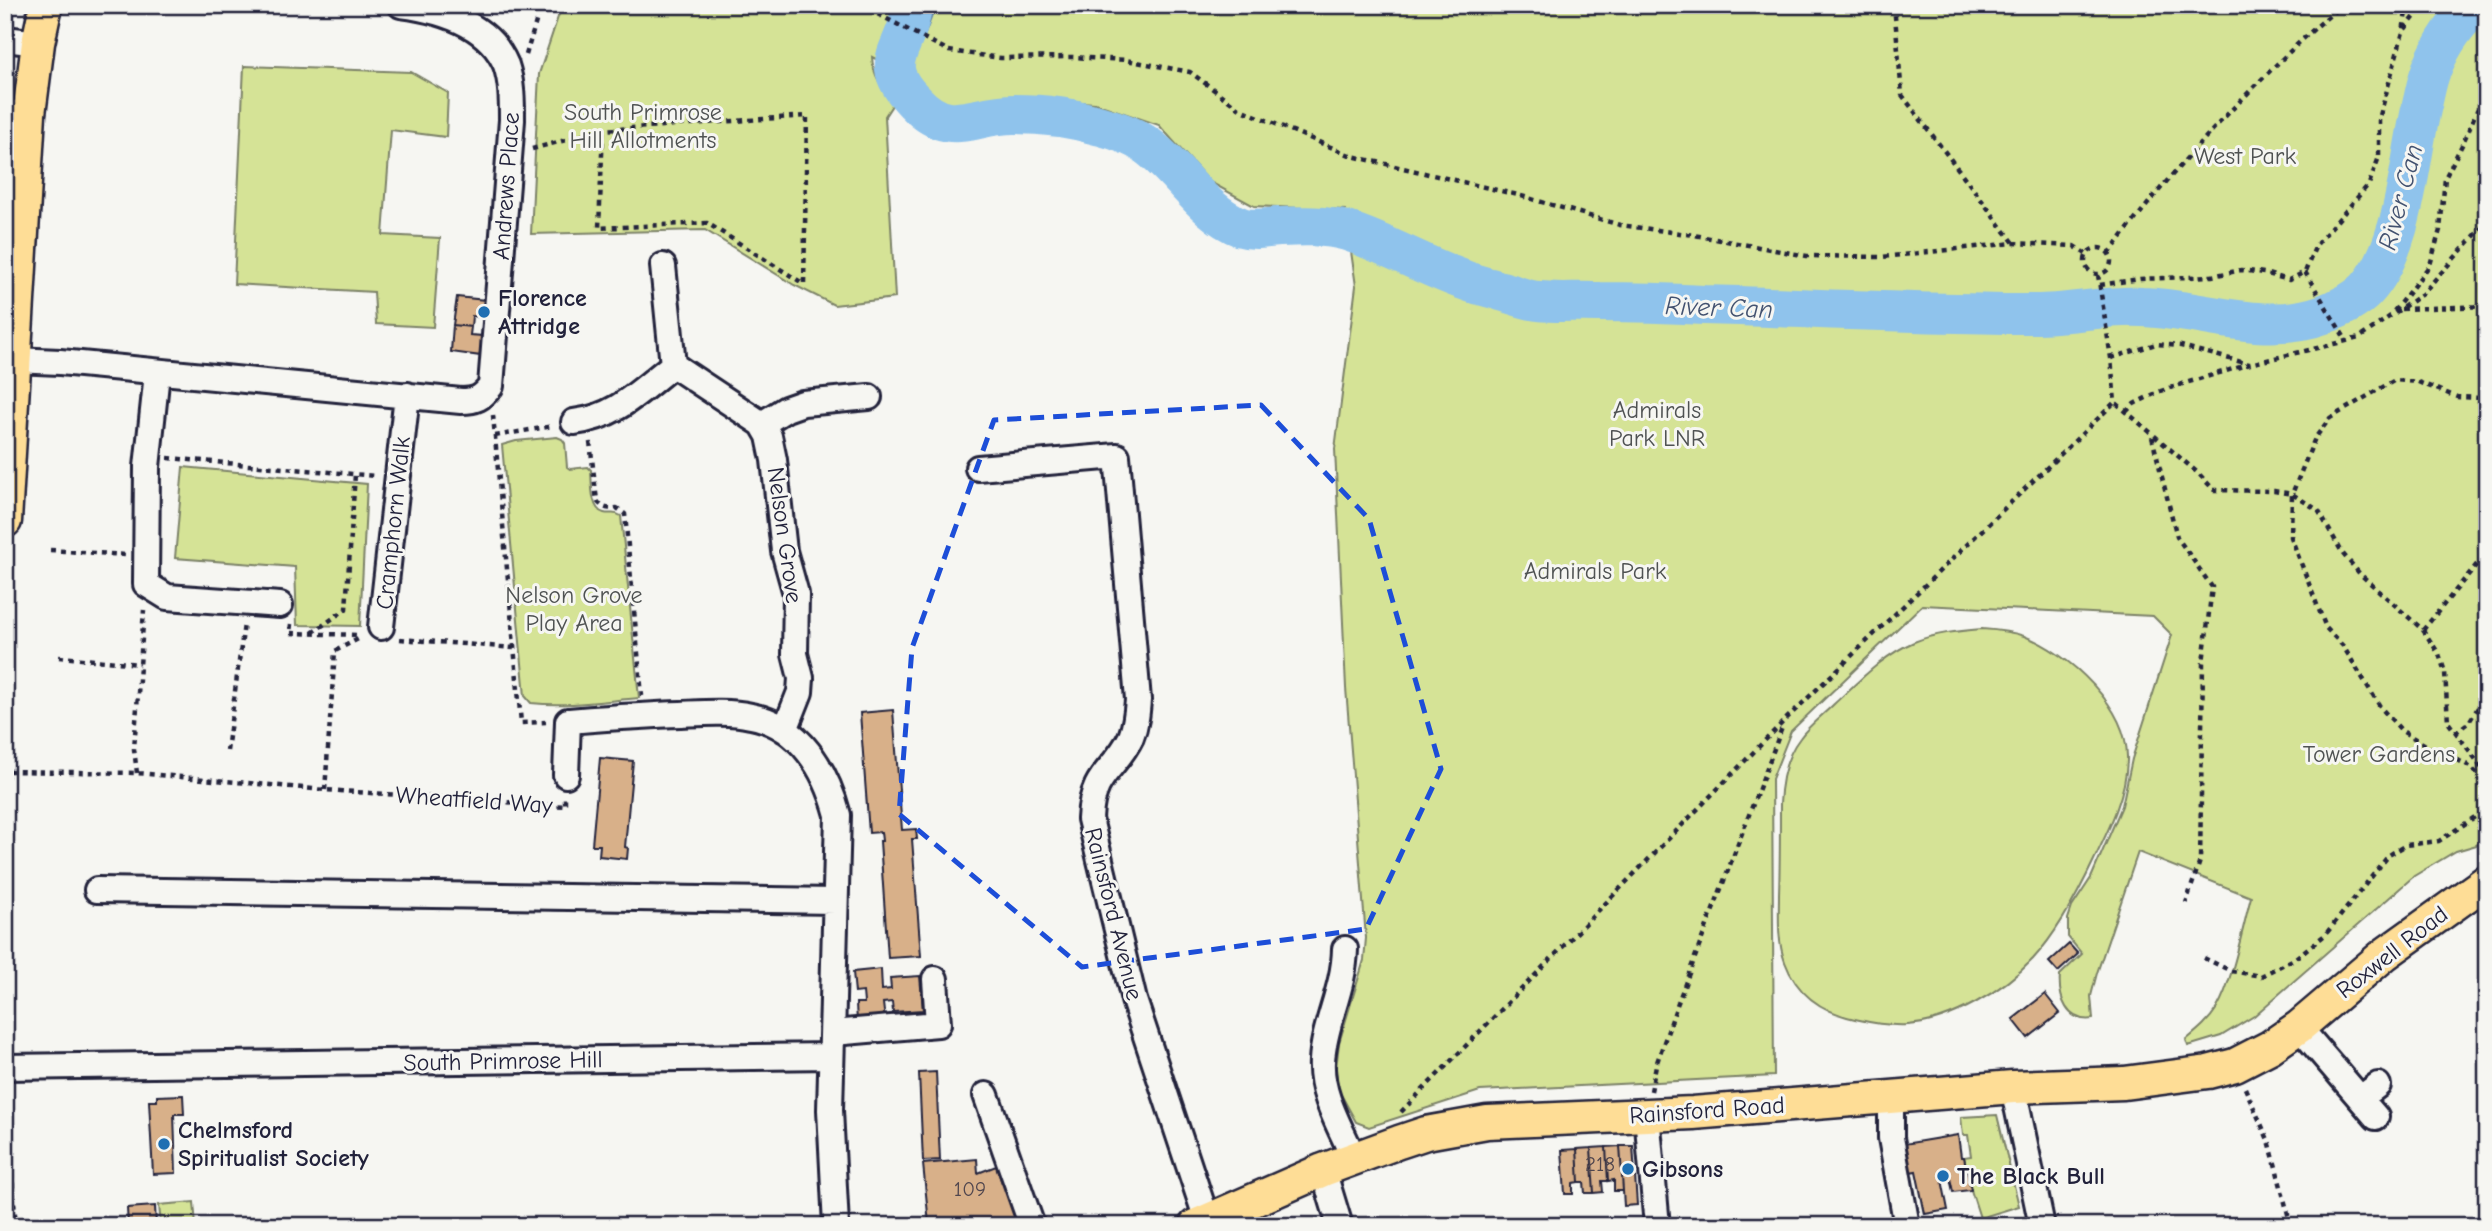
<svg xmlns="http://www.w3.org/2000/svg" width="2492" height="1231" font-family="'Comic Neue',sans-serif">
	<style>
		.green { fill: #d5e396; stroke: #7c8268; stroke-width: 2 }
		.water { fill: #8fc3ec; stroke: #6383a5; stroke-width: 2 }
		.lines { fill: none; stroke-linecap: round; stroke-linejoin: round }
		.river { stroke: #8fc3ec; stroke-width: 40 }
		.building { fill: #d8b089; stroke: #22223b; stroke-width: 2 }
		.minor-casing { stroke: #22223b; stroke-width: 30 }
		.major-casing { stroke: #22223b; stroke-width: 37 }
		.path { stroke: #22223b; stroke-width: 4.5; stroke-dasharray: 5 5; stroke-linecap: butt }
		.minor { stroke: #f6f6f2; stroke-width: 24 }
		.major { stroke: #fedd96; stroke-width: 32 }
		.marked { fill: none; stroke: #1d4ed8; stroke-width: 5; stroke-dasharray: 14 9; stroke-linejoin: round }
		.poi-dot { fill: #1f6fb2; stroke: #f6f6f2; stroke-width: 2.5 }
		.labels { text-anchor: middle; stroke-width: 6; stroke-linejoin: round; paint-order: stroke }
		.number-label { font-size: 21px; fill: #50464e }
		.park-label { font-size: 24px; fill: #4f5252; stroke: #f6f6f2 }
		.street-label { font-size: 24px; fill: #22223b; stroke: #f6f6f2 }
		.poi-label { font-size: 24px; font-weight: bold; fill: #22223b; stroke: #f6f6f2; text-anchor: start }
		.water-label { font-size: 26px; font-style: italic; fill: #435270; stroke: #f6f6f2 }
	</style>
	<rect width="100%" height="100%" fill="#f6f6f2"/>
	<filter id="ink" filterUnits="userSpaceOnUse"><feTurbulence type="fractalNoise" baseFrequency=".0143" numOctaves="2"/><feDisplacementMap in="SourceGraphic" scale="14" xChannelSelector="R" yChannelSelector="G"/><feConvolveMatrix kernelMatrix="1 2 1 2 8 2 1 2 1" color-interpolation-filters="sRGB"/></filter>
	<g filter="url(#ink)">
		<path class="green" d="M562 5H2487V842L2456 851 2414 876 2254 1016 2221 1036 2188 1046 2186 1040C2198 1030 2209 1021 2217 1008 2233 980 2242 930 2251 897L2138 852 2097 973 2091 996 2093 1019C2067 1023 2058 998 2060 975L2082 954 2068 937V919L2072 907 2091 878 2122 806 2132 759 2172 635 2153 616 1922 605 1791 731 1772 779 1774 1076 1480 1091 1369 1127 1356 1122 1338 1089 1336 1069 1339 1043 1364 960 1366 938 1346 688 1335 449 1356 286 1345 210 1254 206 1210 182 1159 125 1095 103 1006 96 955 106C932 102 929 89 913 78 901 70 885 64 872 57 873 76 882 88 894 102L885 116 895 298 834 305 794 285 705 230 531 234 539 74Z
			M244 66 411 72 448 93 446 137 391 130 383 235 440 238 433 327 376 324 374 292 234 284Z
			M557 437 562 439 565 443 567 467 570 469 588 467 591 470C592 481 590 510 604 513 612 515 614 511 621 516L639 698C603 701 567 707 531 703L525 696 502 445 516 441Z
			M183 467 367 484 360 626 297 625 295 567 175 558Z
			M1982 629C1997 630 2010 631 2024 636 2069 653 2129 708 2127 760 2126 795 2109 829 2094 860 2078 894 2058 932 2033 959 2004 990 1951 1022 1908 1025 1891 1026 1872 1023 1855 1019 1823 1012 1797 995 1785 962 1777 940 1779 917 1779 894 1780 864 1780 834 1780 804 1781 781 1785 757 1800 738 1809 725 1823 715 1834 704 1858 682 1883 655 1914 642 1936 633 1959 631 1982 629Z
			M1997 1115 2019 1206 1980 1218 1971 1190 1964 1157 1971 1156 1968 1135H1963L1961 1117Z
			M194 1202 196 1226H161L159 1205Z"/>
		<path class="water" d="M887 5H936L925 34 891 17Z"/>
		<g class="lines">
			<path class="river" d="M912 5C909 50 873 60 915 102 950 139 972 114 1014 114 1042 114 1074 118 1101 126 1116 130 1132 135 1146 145 1178 167 1203 213 1241 227 1254 231 1266 228 1279 227 1301 226 1326 225 1347 231 1387 244 1424 266 1464 280 1476 285 1489 287 1501 291 1513 294 1526 300 1539 301 1558 303 1578 301 1597 302 1633 302 1669 303 1704 305 1814 308 1925 314 2035 314 2071 314 2106 305 2142 307 2203 309 2264 336 2324 314 2339 309 2355 301 2366 290 2405 248 2409 160 2422 105 2425 93 2427 79 2432 68 2442 44 2456 22 2477 5"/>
		</g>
		<path class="building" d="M457 297 485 300 483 317 472 316 471 327 453 325Z
			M453 325 471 327 470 335 483 336 481 356 451 352Z
			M893 710 902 830 916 829 917 839H912L921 956 888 958 880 841H882L881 832 869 833 860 713Z
			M600 758 633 761 625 847 628 848 627 859 599 856 600 845H592Z
			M2069 944 2078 954 2058 972 2049 962Z
			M881 969 882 990 891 989 890 978 920 976 923 1010 893 1012 892 1002 883 1003 885 1021 857 1023 856 1003H864L863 992 855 993 853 972Z
			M2045 994 2060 1013 2028 1038 2013 1019Z
			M936 1072 940 1160 923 1161 919 1073Z
			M183 1095 184 1114H174L176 1173 153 1174 149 1101H157V1096Z
			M1958 1135 1961 1157H1964L1971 1190 1953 1192 1950 1178 1942 1180 1948 1210 1925 1214 1916 1171 1904 1173 1898 1145Z
			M1620 1146H1633L1637 1205 1624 1206Z
			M1620 1146 1623 1191H1614V1180L1608 1181 1606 1147Z
			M1606 1147 1608 1181H1602L1603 1192 1594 1193 1591 1148Z
			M1591 1148 1594 1193H1585L1584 1182H1579L1577 1149Z
			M1577 1149 1579 1182 1573 1183V1194H1565L1562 1150Z
			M977 1159 978 1173 996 1166 1002 1183 1011 1180 1026 1226H966L964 1221 929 1224 923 1164Z
			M155 1206 156 1226H128L127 1208Z"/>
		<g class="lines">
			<defs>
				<path id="minor" d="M5 39 38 43
					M5 112 29 114
					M663 266 673 365
					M14 360 60 362 461 401C476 401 482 398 491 386L512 120C512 101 512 83 506 65 489 24 440 10 401 5
					M157 373 147 467 146 584 167 597 280 605
					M574 422C617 417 640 390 673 365L762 424 769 436 774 460 784 551 796 594 795 654 801 678 800 692 785 730
					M762 424 786 409 803 403 869 397
					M978 468 1117 456 1138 700C1137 713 1136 725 1131 737 1114 772 1092 772 1090 819L1134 1000 1207 1220
					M381 627 407 395
					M566 775 568 721C606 718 643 715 681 714 704 713 728 711 751 716 800 725 826 770 838 815L830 1110 836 1226
					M97 890 835 901
					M1345 949C1344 990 1324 1023 1322 1061 1320 1095 1341 1128 1354 1159
					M2299 1027 2376 1117
					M833 1033 938 1024 935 979
					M5 1067 831 1056
					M2013 1087 2042 1226
					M986 1095 1032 1226
					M2361 1098 2378 1085
					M1891 1099V1138L1907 1226
					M1647 1115 1657 1226
					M1323 1170 1340 1226"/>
				<path id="major" d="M5 521 29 114 38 43 46 5
					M1195 1226 1323 1170 1399 1142 1426 1133 1487 1122 1693 1113 2013 1087 2124 1083 2208 1072 2235 1065 2270 1047 2299 1027 2385 954 2487 881"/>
			</defs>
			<use href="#minor" class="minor-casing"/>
			<use href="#major" class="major-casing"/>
			<path class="path" d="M860 5 949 51 1001 58 1072 57 1126 60 1190 72 1240 109 1352 156 1518 195 1620 225 1694 235 1807 256 1882 257 2014 243 2074 246 2086 254
				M1894 5 1902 95 2014 243
				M2405 29 2424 5
				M526 55 541 5
				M532 149 603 130 807 116 804 284 707 223 599 228 603 130
				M2085 261a13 13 0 1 1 26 0a13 13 0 1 1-26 0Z
				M2109 254C2154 193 2203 138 2256 85 2284 57 2311 30 2342 5
				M2305 272 2346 340
				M2098 275 2111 358 2115 402 2198 473 2214 490 2274 491 2292 494 2318 510 2343 554 2360 574 2423 630 2439 654 2445 672 2448 722 2477 761 2487 779
				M2100 285 2140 279 2212 276 2241 270 2264 273 2289 280 2305 272 2316 245 2369 184 2379 157V119L2403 32 2407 5
				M2401 309 2487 306
				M2394 311 2430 265 2440 230 2445 178 2463 143 2487 87
				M2111 358 2156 344 2181 346 2249 364
				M2126 412 2134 404 2158 392 2182 384 2250 364 2359 338 2422 294 2487 222
				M493 415 521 723 546 722
				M495 436 553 426
				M2152 437 2177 537 2212 587 2203 663 2200 861 2186 903
				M590 442 597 501C604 509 607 509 617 508L625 514 642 696
				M168 458 376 476
				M50 550 126 555
				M291 624 290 633 360 635
				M2423 630 2487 552
				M312 633 346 609 355 474
				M400 639 514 648
				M59 657 140 664
				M2455 733 2469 722 2482 701H2487
				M227 751 244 624
				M137 773 134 749 144 610
				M2485 780 2466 764 2429 747 2402 731 2381 708 2343 646 2326 628 2291 537 2292 494 2315 438 2330 418 2395 380 2418 382 2457 397 2480 398 2487 396
				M5 790 8 771 137 773 325 790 565 806V794
				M325 790 335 651 362 637
				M2204 958 2231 971 2261 976 2294 959 2325 935 2389 855 2406 845 2439 841 2487 809
				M2245 1088 2270 1144 2291 1226
				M1651 1091 1656 1065 1677 1005 1783 725
				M5 1093 16 1226
				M1401 1112 1785 720 2115 402"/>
			<use href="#minor" class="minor"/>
			<use href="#major" class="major"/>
		</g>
	</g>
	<path class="marked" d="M1261 405 1369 519 1441 769 1366 929 1082 967 899 814 912 648 994 420Z"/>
	<g class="poi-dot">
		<circle cx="484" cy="312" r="7"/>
		<circle cx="164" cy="1144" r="7"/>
		<circle cx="1628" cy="1169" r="7"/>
		<circle cx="1943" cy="1176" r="7"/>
	</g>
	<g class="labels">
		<g class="number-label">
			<text x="1600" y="1171">218</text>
			<text x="970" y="1196">109</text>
		</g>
		<g class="park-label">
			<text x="643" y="120">South Primrose<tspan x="643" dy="28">Hill Allotments</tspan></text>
			<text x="2245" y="164">West Park</text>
			<text x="1657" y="418">Admirals<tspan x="1657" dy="28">Park LNR</tspan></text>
			<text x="1595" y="579">Admirals Park</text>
			<text x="574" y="603">Nelson Grove<tspan x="574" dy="28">Play Area</tspan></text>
			<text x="2379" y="762">Tower Gardens</text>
		</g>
		<g class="street-label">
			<text transform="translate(506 186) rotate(-86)" y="8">Andrews Place</text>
			<text transform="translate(393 523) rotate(-84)" y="8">Cramphorn Walk</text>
			<text transform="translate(785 535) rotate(82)" y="8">Nelson Grove</text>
			<text transform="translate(474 800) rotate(4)" y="8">Wheatfield Way</text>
			<text transform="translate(1114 914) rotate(76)" y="8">Rainsford Avenue</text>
			<text transform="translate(2392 952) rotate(-38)" y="8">Roxwell Road</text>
			<text transform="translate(503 1061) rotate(-1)" y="8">South Primrose Hill</text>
			<text transform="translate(1707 1110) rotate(-4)" y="8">Rainsford Road</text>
		</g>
		<g class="poi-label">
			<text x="498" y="306">Florence<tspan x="498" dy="28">Attridge</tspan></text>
			<text x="178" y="1138">Chelmsford<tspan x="178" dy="28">Spiritualist Society</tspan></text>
			<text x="1642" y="1177">Gibsons</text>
			<text x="1957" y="1184">The Black Bull</text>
		</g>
		<g class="water-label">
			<text transform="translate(2400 197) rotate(-75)" y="9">River Can</text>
			<text transform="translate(1719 307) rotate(2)" y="9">River Can</text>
		</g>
	</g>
	<rect width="2492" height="1231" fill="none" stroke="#f6f6f2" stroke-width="28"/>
	<rect x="14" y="14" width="2464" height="1203" fill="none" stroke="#22223b" stroke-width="2.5" filter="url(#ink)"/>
</svg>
